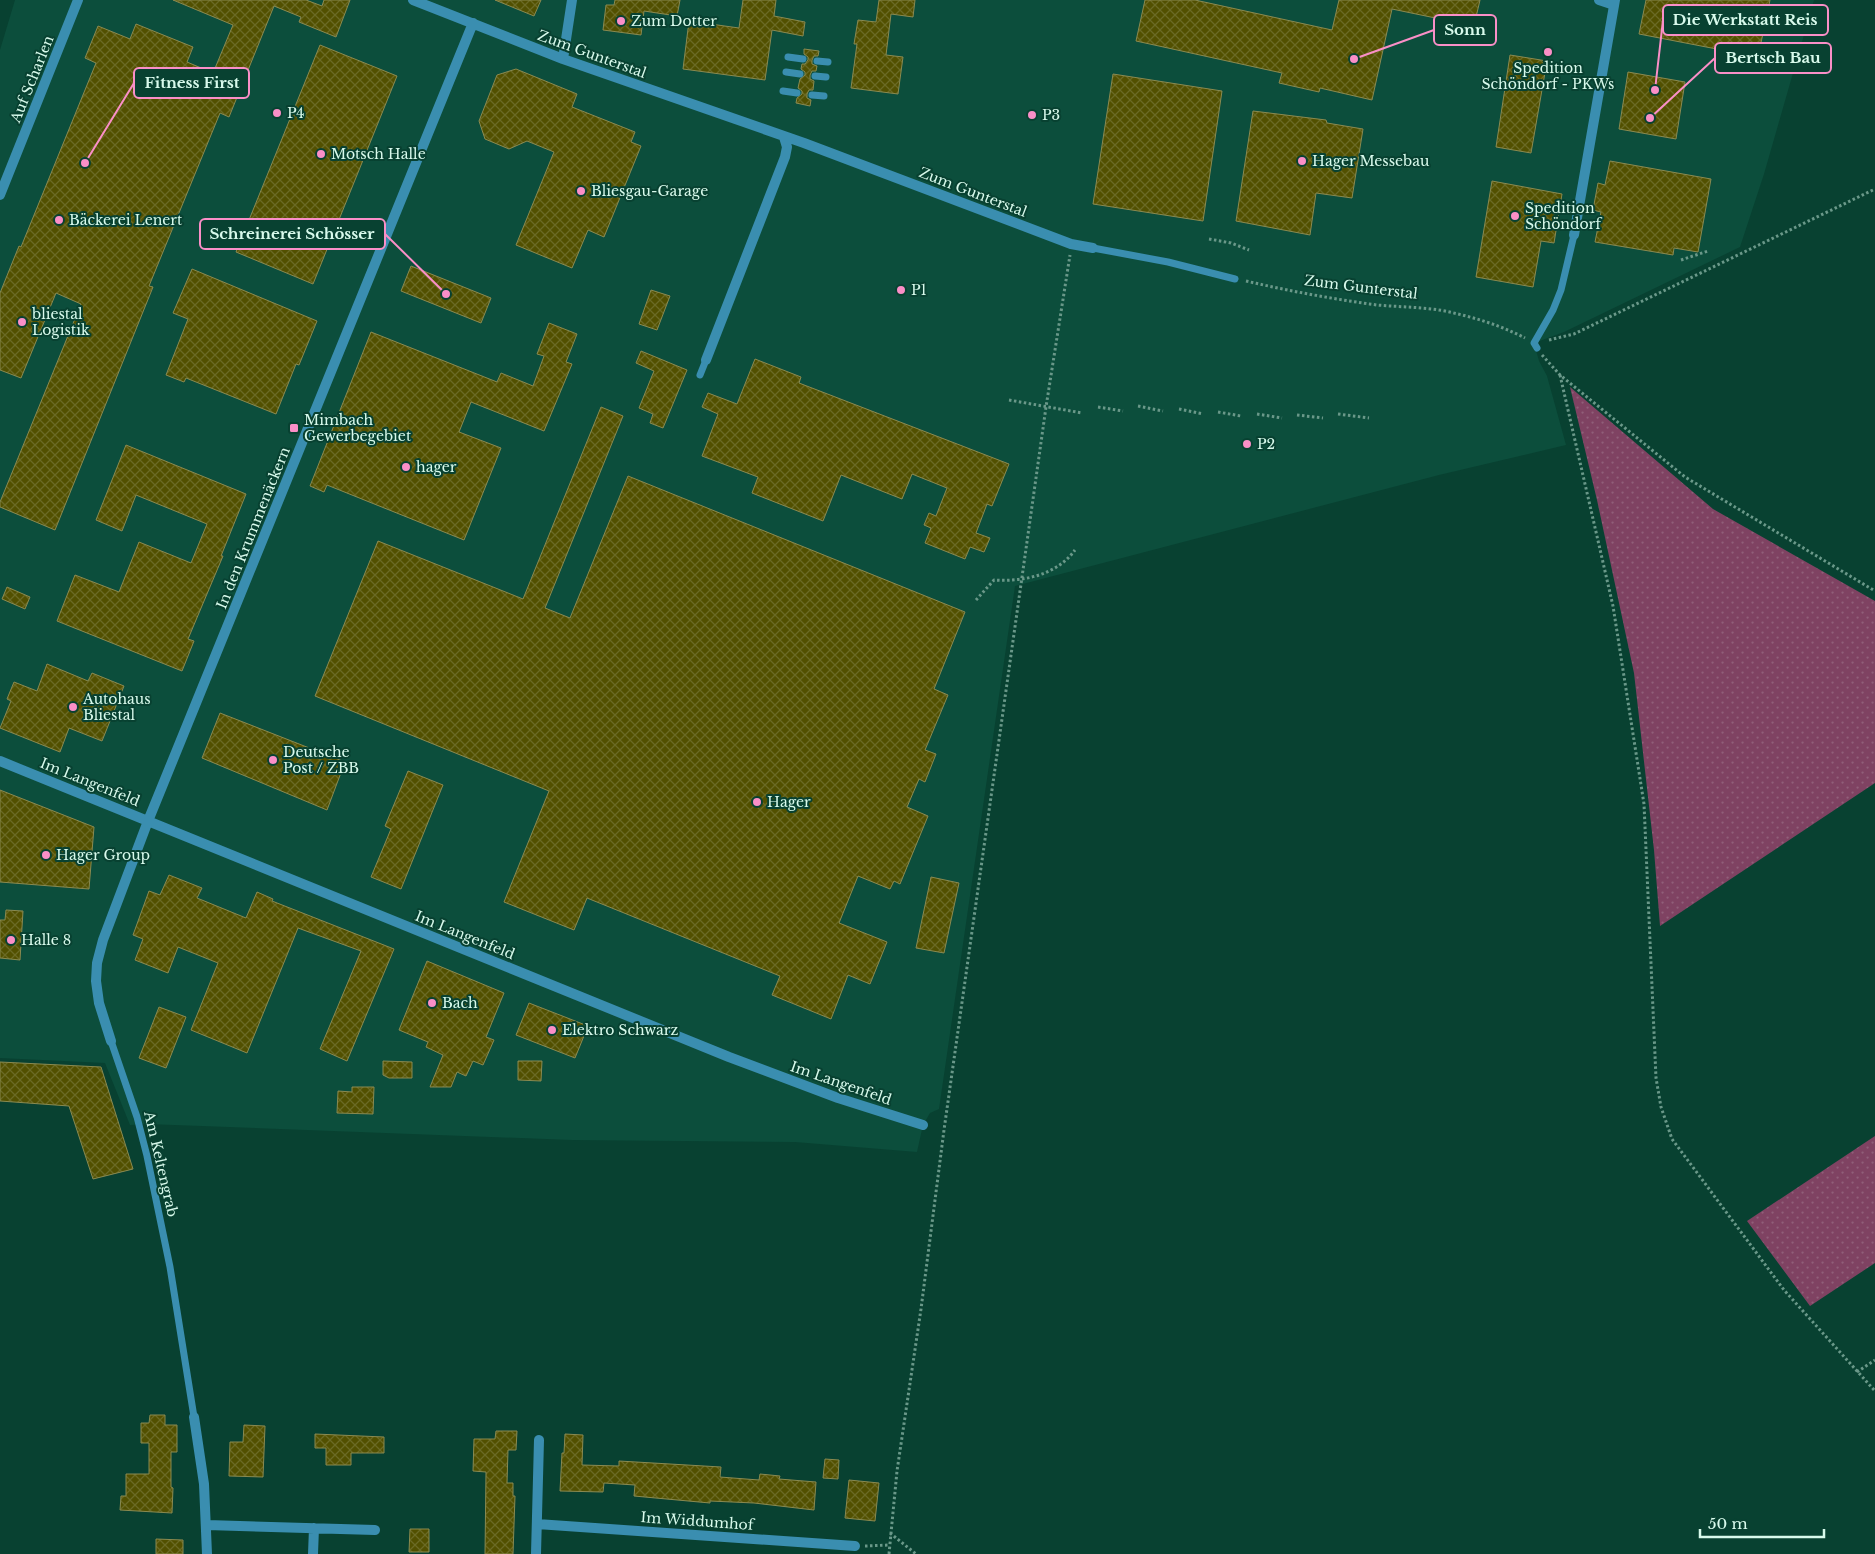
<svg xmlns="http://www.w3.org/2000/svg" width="1875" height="1554" font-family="'Libre Baskerville',serif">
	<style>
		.built { fill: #0c4e3c }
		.grass { fill: url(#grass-dots) }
		.building { fill: url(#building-cross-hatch); stroke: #8a8a51 }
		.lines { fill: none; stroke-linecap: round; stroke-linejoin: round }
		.path { stroke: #6a9889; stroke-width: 3; stroke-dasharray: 2.5 2.5; stroke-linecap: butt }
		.lane { stroke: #3a8eb0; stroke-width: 7 }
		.street { stroke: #3a8eb0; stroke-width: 10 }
		.poi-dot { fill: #fa8fc7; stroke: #084131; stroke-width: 2 }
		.labels { text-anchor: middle; stroke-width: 4; stroke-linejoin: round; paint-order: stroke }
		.poi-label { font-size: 14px; fill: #d8faec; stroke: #084131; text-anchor: start }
		.street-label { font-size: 14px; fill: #d8faec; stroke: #084131 }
		.leader { fill: none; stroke: #fa8fc7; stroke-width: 2 }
		.callout-dot { fill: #fa8fc7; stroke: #084131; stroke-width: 2 }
		.callout { fill: #084131; stroke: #fa8fc7; stroke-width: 2 }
		.callout-label { font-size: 15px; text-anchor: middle; font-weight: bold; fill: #d8faec }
	</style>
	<defs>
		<pattern id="grass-dots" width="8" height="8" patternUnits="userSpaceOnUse" patternTransform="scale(1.25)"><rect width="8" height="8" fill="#7f4262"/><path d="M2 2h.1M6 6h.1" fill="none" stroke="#905e79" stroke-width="1.8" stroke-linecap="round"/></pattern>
		<pattern id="building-cross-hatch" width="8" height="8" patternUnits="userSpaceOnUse" patternTransform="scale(1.25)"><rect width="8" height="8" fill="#525000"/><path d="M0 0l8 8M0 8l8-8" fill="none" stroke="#6a6a25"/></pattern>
	</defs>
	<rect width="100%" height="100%" fill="#084131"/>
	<path class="built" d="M15 0H1814L1764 174 1740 247 1564 332 1534 343 1539 361 1547 376 1566 445 1439 475 1015 586 939 1109 930 1113 923 1125 917 1152 795 1142 572 1140 147 1124 130 1125 105 1063 0 1058V50Z"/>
	<path class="grass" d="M1570 387 1713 509 1875 601V783L1660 926 1654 850 1634 673 1597 500Z
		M1875 1136V1263L1810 1306 1747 1221Z"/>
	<path class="building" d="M173 0H306L322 6 324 0H350L336 37 299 22 301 17 274 6 229 117 220 113 149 286 153 287 55 530 0 507V502L81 304 56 293 21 378 0 370V293L19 246 21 247 96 63 85 58 98 26 130 39 136 24 193 47 187 62 213 73 233 25Z
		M495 0H541L534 16Z
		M615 0H680L677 16 644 11 641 35 603 30 606 5H614Z
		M743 0H776L774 16 805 22 803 36 772 30 765 80 683 69 689 21 739 28Z
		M879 0H915L913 17 891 14 886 55 903 57 898 94 851 88 857 44H854L858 20 876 22Z
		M1145 0H1195L1332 30 1339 0H1480L1474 26 1392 9 1372 100 1320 88 1319 92 1279 83 1282 73 1136 41Z
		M1646 0H1770L1758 57 1639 34Z
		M320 45 397 76 313 284 236 252Z
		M804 49 819 51 818 56H814L812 60V64L817 66 816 71H812L810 75V79L814 81 813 90H809L807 94V98L811 100 810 106 796 103 797 98 802 94V91L798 88 800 79 805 75V72L801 69 802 64H805L808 60V57L804 54Z
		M1510 55 1547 61 1531 153 1496 147Z
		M516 69 577 94 572 107 635 132 631 142 641 146 604 237 588 230 572 268 516 245 554 152 527 141 509 149 485 139 479 121 497 75Z
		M1628 72 1685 82 1676 139 1619 129Z
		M1113 74 1222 91 1203 221 1093 204Z
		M1253 111 1326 120 1327 123 1363 129 1352 198 1316 193 1310 235 1236 221Z
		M1610 161 1711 179 1698 252 1674 248 1673 255 1595 242 1601 212 1593 210 1598 183 1605 185Z
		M1492 181 1562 194 1554 243 1541 241 1533 287 1476 277Z
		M411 266 491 298 481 323 401 291Z
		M192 269 317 321 299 365 296 364 276 414 186 378 184 382 166 375 188 319 173 313Z
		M651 290 670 296 657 330 639 324Z
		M549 323 577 334 566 362 572 364 544 431 471 402 459 432 501 448 464 540 327 485 324 492 310 486 371 332 497 382 501 373 533 386 544 356 537 354Z
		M641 351 687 370 663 428 650 423 653 414 639 408 654 371 636 363Z
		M755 359 801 377 799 383 1009 464 992 506 987 504 976 533 990 538 984 552 970 547 965 559 925 543 931 528 924 525 929 513 936 516 947 488 912 474 902 499 841 475 823 521 752 493 758 477 702 456 718 414 702 407 708 393 737 404Z
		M601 407 623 416 545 608 570 618 628 476 965 612 934 689 948 695 925 750 936 754 925 782 919 779 907 807 928 816 900 884 894 881 890 889 858 876 839 923 887 942 870 984 848 975 831 1019 772 995 780 976 587 898 574 930 504 902 549 791 315 696 378 541 523 599Z
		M126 445 246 494 221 556H223L188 639 194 641 182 671 57 621 75 575 119 592 139 542 191 563 207 524 136 495 122 531 96 520Z
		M7 587 30 597 25 609 2 599Z
		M47 664 88 681 92 673 124 686 102 741 69 728 60 752 0 728 11 701 7 699 14 682 37 691Z
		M220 713 345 762 327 810 202 758Z
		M408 771 443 785 401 889 371 877 391 829 385 826Z
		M0 790 94 827 89 889 0 882Z
		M169 875 202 888 197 898 246 918 257 892 273 899 272 901 394 949 347 1061 320 1049 361 951 298 928 247 1053 191 1030 218 963 178 947 168 973 135 960 143 939 133 935 149 891 160 895Z
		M931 877 959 883 944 953 916 948Z
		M6 910 23 911 20 960 0 958V920H5Z
		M427 961 504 993 486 1037 494 1040 483 1065 473 1061 466 1076 457 1072 451 1087H430L443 1055 426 1047 428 1042 399 1030Z
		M529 1003 588 1026 575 1058 516 1035Z
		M159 1007 186 1017 166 1068 139 1058Z
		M383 1061 412 1062V1078H389L383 1075Z
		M518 1061H542L541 1081 518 1080Z
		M0 1062 101 1067 133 1169 93 1179 69 1106 0 1101Z
		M352 1087H374L373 1114 337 1113 338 1091 352 1092Z
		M150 1415H165V1425H177V1452H171V1487L173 1488 172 1513 120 1510 121 1496H126V1474H149V1443H141V1423H149Z
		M244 1425 265 1426 263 1477 229 1476 230 1442H243Z
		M496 1431H517L516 1450H508L507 1483H513V1496H515L513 1554H485L486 1472 473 1471 474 1439H495Z
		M315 1434 384 1437V1453H351V1465H326V1448H315Z
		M565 1434 583 1435 582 1465 619 1466V1461L721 1467 720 1477 759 1480 760 1474 780 1476 779 1479 816 1482 814 1510 754 1503 710 1501V1503L634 1496 635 1485 604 1483 603 1492 560 1491 562 1453H564Z
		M825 1459 839 1460 838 1479 823 1478Z
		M849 1480 879 1483 875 1521 845 1518Z
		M410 1529H429V1552H409Z
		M156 1539 183 1540V1554H156Z"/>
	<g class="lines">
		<path class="path" d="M1209 239 1231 243 1249 250
			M1681 260 1708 251
			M1246 281C1289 291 1333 299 1377 305 1400 307 1423 307 1445 311 1473 317 1500 325 1525 338
			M1549 340 1574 334 1875 189
			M1542 355 1560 375 1685 477 1875 591
			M1560 375 1613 606 1644 804 1656 1078 1661 1107 1672 1139 1784 1290 1875 1391
			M1009 400 1082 413
			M1138 406 1163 411
			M1098 407 1123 411
			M1179 409 1203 414
			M1218 412 1241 416
			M1257 414 1282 418
			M1338 414 1369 418
			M1297 415 1323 418
			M976 600 994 580C1023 582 1057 575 1075 550
			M1857 1372 1875 1360
			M890 1533 916 1554
			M865 1546 889 1545
			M889 1554 897 1471 921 1309 944 1130 1046 407 1070 255"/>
		<path class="lane" d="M788 57 803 59
			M817 61 828 62
			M786 72 800 74
			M815 76 826 77
			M783 91 797 93
			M812 95 824 96
			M1093 248 1168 262 1235 279
			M1537 348 1534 343 1553 310 1561 290 1574 235
			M700 375 706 360
			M111 1041 137 1117 147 1156 170 1267 194 1417"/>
		<path class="street" d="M413 0 563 59 804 143 1071 244 1093 248
			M1599 0 1614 5
			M563 59 572 0
			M0 195 78 0
			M1574 235 1615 0
			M706 360 785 157 787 147 784 137
			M0 761 729 1057 838 1098 923 1125
			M111 1041 99 1003 96 981 97 963 103 940 148 821 473 23
			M194 1417 204 1484 207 1554
			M537 1524 855 1546
			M207 1525 375 1530
			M313 1554 314 1528
			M536 1554 539 1440"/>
	</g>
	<g class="poi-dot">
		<circle cx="621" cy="21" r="5"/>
		<circle cx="1548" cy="52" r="5"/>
		<circle cx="277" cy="113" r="5"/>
		<circle cx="1032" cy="115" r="5"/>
		<circle cx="321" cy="154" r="5"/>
		<circle cx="1302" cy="161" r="5"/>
		<circle cx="581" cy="191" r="5"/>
		<circle cx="1515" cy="216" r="5"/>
		<circle cx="59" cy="220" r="5"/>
		<circle cx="901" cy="290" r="5"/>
		<circle cx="22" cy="322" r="5"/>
		<rect x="289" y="423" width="10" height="10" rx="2.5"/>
		<circle cx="1247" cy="444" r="5"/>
		<circle cx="406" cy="467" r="5"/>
		<circle cx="73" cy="707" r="5"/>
		<circle cx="273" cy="760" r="5"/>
		<circle cx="757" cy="802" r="5"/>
		<circle cx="46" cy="855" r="5"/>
		<circle cx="11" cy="940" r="5"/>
		<circle cx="432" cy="1003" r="5"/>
		<circle cx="552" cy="1030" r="5"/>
	</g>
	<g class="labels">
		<g class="poi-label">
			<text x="631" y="26">Zum Dotter</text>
			<text x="1548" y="73" text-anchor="middle">Spedition<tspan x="1548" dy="16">Schöndorf - PKWs</tspan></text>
			<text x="287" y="118">P4</text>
			<text x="1042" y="120">P3</text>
			<text x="331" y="159">Motsch Halle</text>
			<text x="1312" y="166">Hager Messebau</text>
			<text x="591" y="196">Bliesgau-Garage</text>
			<text x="1525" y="213">Spedition<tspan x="1525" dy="16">Schöndorf</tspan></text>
			<text x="69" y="225">Bäckerei Lenert</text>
			<text x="911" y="295">P1</text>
			<text x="32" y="319">bliestal<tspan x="32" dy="16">Logistik</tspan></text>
			<text x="304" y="425">Mimbach<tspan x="304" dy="16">Gewerbegebiet</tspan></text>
			<text x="1257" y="449">P2</text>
			<text x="416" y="472">hager</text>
			<text x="83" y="704">Autohaus<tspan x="83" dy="16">Bliestal</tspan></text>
			<text x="283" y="757">Deutsche<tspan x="283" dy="16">Post / ZBB</tspan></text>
			<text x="767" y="807">Hager</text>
			<text x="56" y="860">Hager Group</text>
			<text x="21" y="945">Halle 8</text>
			<text x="442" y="1008">Bach</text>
			<text x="562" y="1035">Elektro Schwarz</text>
		</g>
		<g class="street-label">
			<text transform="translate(592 54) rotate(20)" y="5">Zum Gunterstal</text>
			<text transform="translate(32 79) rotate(-68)" y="5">Auf Scharlen</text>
			<text transform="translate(973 192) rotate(21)" y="5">Zum Gunterstal</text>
			<text transform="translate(1361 287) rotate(7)" y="5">Zum Gunterstal</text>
			<text transform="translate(253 528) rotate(-68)" y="5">In den Krummenäckern</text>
			<text transform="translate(90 782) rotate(22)" y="5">Im Langenfeld</text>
			<text transform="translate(465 935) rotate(22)" y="5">Im Langenfeld</text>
			<text transform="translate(841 1083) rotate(19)" y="5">Im Langenfeld</text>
			<text transform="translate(161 1164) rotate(77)" y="5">Am Keltengrab</text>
			<text transform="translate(697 1521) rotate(4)" y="5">Im Widdumhof</text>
		</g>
	</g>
	<path class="leader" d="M1655 90L1663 20M1354 59L1434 30M1650 118L1715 58M85 163L134 83M446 294L385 234"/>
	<g class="callout-dot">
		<circle cx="1655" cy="90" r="5"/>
		<circle cx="1354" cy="59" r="5"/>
		<circle cx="1650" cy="118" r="5"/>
		<circle cx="85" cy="163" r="5"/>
		<circle cx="446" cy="294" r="5"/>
	</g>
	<g class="callout">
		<rect x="1663" y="5" width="165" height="30" rx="5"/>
		<rect x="1434" y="15" width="62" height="30" rx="5"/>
		<rect x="1715" y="43" width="116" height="30" rx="5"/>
		<rect x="134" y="68" width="115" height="30" rx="5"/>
		<rect x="200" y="219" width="185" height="30" rx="5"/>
	</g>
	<g class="callout-label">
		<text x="1745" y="25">Die Werkstatt Reis</text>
		<text x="1465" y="35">Sonn</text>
		<text x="1773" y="63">Bertsch Bau</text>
		<text x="192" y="88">Fitness First</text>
		<text x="292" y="239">Schreinerei Schösser</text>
	</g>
	<path d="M1700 1529v8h124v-8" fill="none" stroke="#d8faec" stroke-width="2.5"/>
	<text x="1708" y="1529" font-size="15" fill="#d8faec" stroke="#084131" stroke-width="4" paint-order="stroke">50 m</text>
</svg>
